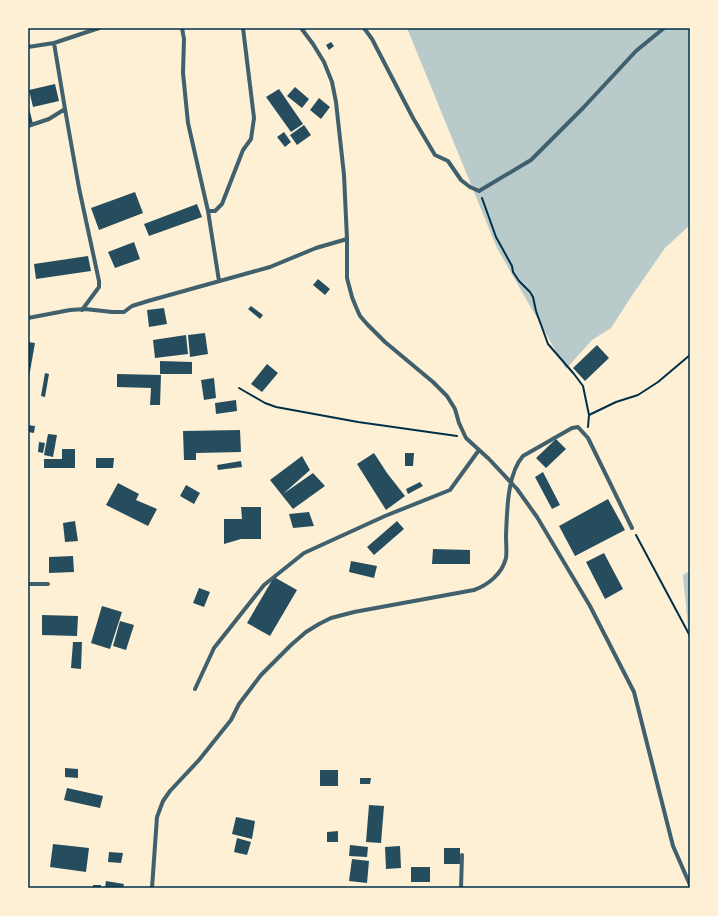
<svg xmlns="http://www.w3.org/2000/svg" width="718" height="916" font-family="'PT Sans Narrow',sans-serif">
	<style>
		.green { fill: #b9caca }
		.building { fill: #264d5e }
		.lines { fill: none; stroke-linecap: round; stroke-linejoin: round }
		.path { stroke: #003049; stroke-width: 2 }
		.minor { stroke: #3f606c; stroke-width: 4 }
		.neatline { fill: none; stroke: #003049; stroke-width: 1.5 }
	</style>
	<rect width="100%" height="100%" fill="#fdf0d5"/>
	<path class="green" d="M407 28H690V225L665 248 631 297 611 328 592 340 566 369 497 248Z
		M690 571V647L683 575Z"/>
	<path class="building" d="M331 42 334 46 329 50 326 45Z
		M55 84 59 101 33 107 29 90Z
		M295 87 309 99 302 108 287 96Z
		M279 89 303 124 291 132 266 97Z
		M319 98 330 107 321 119 310 110Z
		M28 104 33 124 28 126Z
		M304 125 311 135 297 145 290 135Z
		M284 132 291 142 285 147 277 137Z
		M135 192 143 213 99 230 91 208Z
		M197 204 202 217 149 236 144 224Z
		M134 242 140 259 115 268 108 252Z
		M88 256 91 271 36 279 34 264Z
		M318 279 330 289 325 295 313 285Z
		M251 306 263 315 260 319 248 309Z
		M164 308 167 324 149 327 147 310Z
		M205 333 208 354 190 357 188 335Z
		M186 335 188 354 155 358 153 340Z
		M28 342 35 343 29 377 28 376Z
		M597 345 609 358 585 381 573 368Z
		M160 361 192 362V374H160Z
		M267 364 278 373 262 392 251 384Z
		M45 373 49 374 45 397 41 396Z
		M117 374 161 375 160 405H150L151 388 117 387Z
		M214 378 216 398 204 400 201 380Z
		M236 400 237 411 216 414 215 403Z
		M28 425 35 426 34 433 28 432Z
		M240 430 241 452 196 453V460H184L183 431Z
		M48 434 57 435 53 457 44 455Z
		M556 439 566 449 546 468 536 458Z
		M39 442 45 443 43 453 38 452Z
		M62 449H75V468H44V459H62Z
		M374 453 387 473 405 496 386 510 357 464Z
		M405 453H414L413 466H405Z
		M302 456 310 470 283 494 313 473 325 486 293 509 270 480Z
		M96 458H114L113 468H96Z
		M241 461 242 467 218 470 217 465Z
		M543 472 560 505 552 509 535 477Z
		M420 482 423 486 408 494 406 489Z
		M118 483 139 494 136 500 157 509 148 526 106 505Z
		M186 485 200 493 194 504 180 496Z
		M608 499 625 530 575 556 559 526Z
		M241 507H261V539H241L224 544V519H242Z
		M309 512 314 526 293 528 289 514Z
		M75 521 78 541 65 542 63 523Z
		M397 521 404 529 374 555 367 547Z
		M433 549 470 550V564H432Z
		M604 553 623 589 605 599 586 562Z
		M73 556 74 572 49 573V557Z
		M351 561 377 566 374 578 349 572Z
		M274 577 297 590 270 636 247 623Z
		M199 588 210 592 204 607 193 603Z
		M102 606 122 612 110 649 91 643Z
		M42 615 78 616 77 636 42 635Z
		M120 621 134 625 126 650 113 646Z
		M73 642H82L81 669 71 668Z
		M65 768 78 769V778L65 777Z
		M320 770H338V786H320Z
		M360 778H371L370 784H360Z
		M67 788 103 796 100 808 64 800Z
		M369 805 384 806 381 843 366 842Z
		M236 817 255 821 252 839 232 834Z
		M338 831V842H327V832Z
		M237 838 251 842 247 855 234 852Z
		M53 844 89 848 86 872 50 867Z
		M350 845 368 847 367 857 349 856Z
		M400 846 401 868 386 869 385 847Z
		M444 848H460V864H444Z
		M109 852 123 853 121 863 108 862Z
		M352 859 369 861 367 883 349 881Z
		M411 867H430V882H411Z
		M106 881 124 884 123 888H105Z
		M93 885H101V888H93Z"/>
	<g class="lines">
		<path class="path" d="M482 198 496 237 512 266 513 272 519 281 530 292 533 297 536 311 548 344 574 374 583 386 589 415 588 427
			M239 388 265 403 276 407 358 422 457 436
			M589 415 616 402 638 395 658 382 690 355
			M636 535 690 636"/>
		<path class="minor" d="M182 28 184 39 183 73 188 123 208 211 219 281
			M301 28 313 44 324 62 332 82 336 102 344 175 347 239V278L352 297 356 307 360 316 367 324 385 342 433 382 447 396 455 409 459 423 466 438 489 459 517 489 537 517 590 606 634 692 673 846 690 885
			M364 28 372 39 413 118 435 155 448 161 461 180 470 187 479 191 531 160 583 108 636 51 664 28
			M28 47 54 43 99 28
			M65 109 79 188 99 281V287L82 310
			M28 126 49 119 65 109 54 43
			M208 211H215L222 204 243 150 251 139 254 118 243 28
			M28 318 70 310 85 309 112 312H124L132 306 148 301 270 267 316 248 347 239
			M28 584H48
			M195 689 214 648 264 585 304 553 385 516 450 490 479 450
			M152 888 157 817 163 801 170 791 199 760 231 720 239 704 261 675 291 645 306 632 319 624 331 618 354 612 474 590C488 585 502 574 506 558 507 552 506 543 506 536 507 512 507 474 523 456L572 428 578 427 588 438 632 528
			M461 888 462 855"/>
	</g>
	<rect width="718" height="916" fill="none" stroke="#fdf0d5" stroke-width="58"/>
	<rect x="29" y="29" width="660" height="858" class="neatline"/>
</svg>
